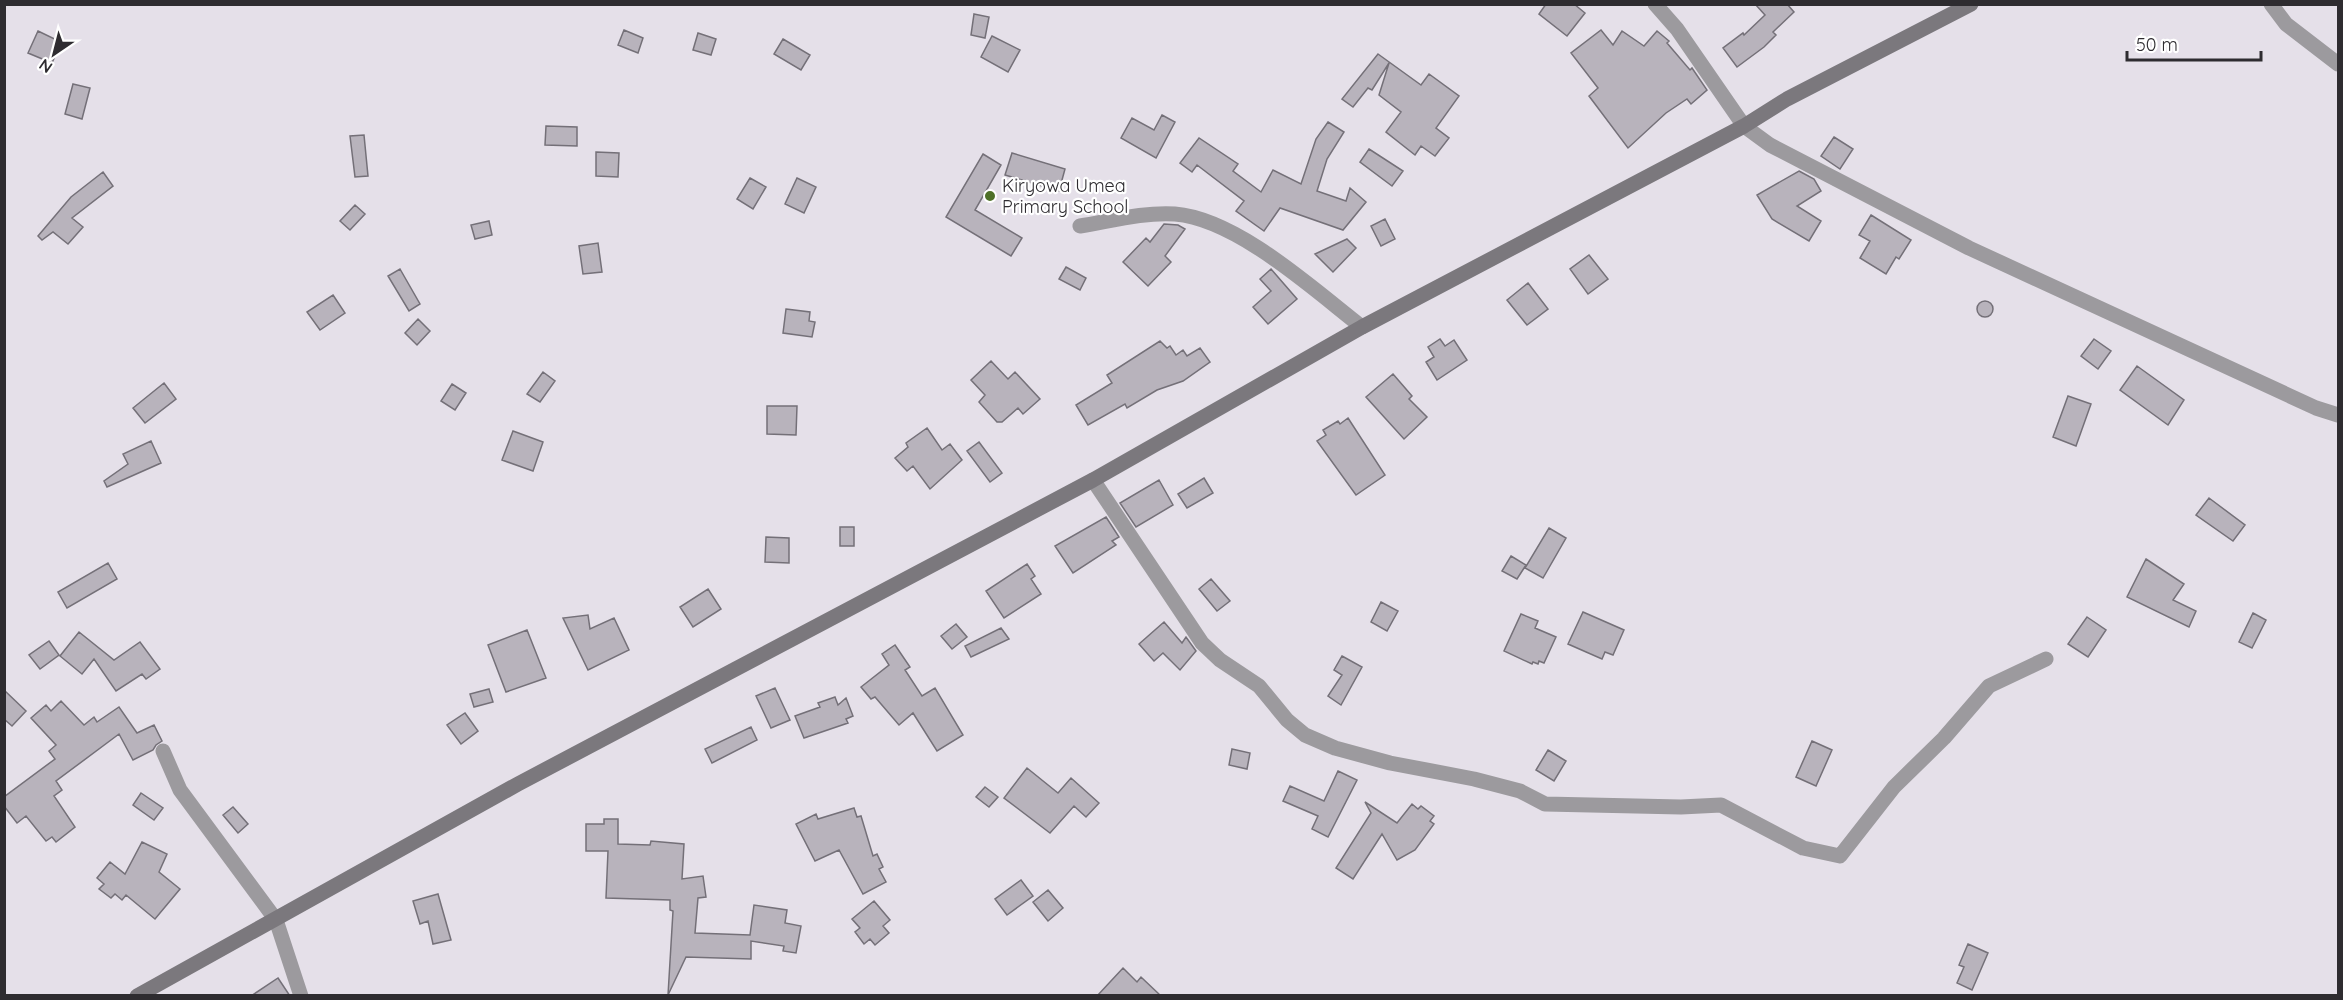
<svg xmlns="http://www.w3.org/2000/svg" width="2343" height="1000" font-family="Quicksand,sans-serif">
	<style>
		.building { fill: #b8b3bc; stroke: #747078; stroke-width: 1.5 }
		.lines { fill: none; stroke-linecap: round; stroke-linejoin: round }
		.street { stroke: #9c9a9e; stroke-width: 15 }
		.secondary { stroke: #7b787d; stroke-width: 15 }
		.poi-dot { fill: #4e7028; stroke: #fff; stroke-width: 2 }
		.labels { text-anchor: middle; stroke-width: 4.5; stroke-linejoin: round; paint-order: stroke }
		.poi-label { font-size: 18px; fill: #2e2c30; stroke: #fff; text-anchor: start }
	</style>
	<rect width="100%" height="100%" fill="#e5e0e9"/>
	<path class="building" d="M1546 4H1574L1585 13 1567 36 1539 14Z
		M1755 4H1787L1794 12 1773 32 1776 35 1764 47 1737 67 1723 48 1743 33 1744 35 1765 15Z
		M974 14 989 17 985 38 971 35Z
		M624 30 643 38 638 53 618 45Z
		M1601 30 1613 45 1622 31 1644 46 1657 31 1669 41 1667 43 1690 70 1692 68 1707 90 1691 104 1687 99 1666 113 1628 148 1589 96 1598 88 1571 53Z
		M38 31 61 42 52 63 28 53Z
		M698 33 716 39 711 55 693 50Z
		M992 36 1020 50 1008 72 981 57Z
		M783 39 810 55 801 70 774 54Z
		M1378 54 1421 85 1429 74 1459 96 1436 128 1449 138 1435 156 1421 146 1415 155 1386 132 1401 112 1379 95 1389 63 1372 90 1368 88 1353 107 1342 99Z
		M73 84 90 88 82 119 65 114Z
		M1162 115 1175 122 1156 158 1121 138 1132 118 1154 130Z
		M1328 122 1344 132 1327 159 1317 191 1346 201 1350 188 1366 202 1343 230 1280 208 1264 231 1236 211 1244 201 1197 165 1192 172 1180 163 1199 138 1238 164 1233 171 1261 192 1273 170 1301 184 1316 139Z
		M546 126 577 127V146L545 145Z
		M364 135 368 176 355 177 350 136Z
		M1834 137 1853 149 1840 169 1821 156Z
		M1369 149 1403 171 1392 186 1360 162Z
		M596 152 619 153 618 177 596 176Z
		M1012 153 1065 169 1059 191 1005 175Z
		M983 154 1001 165 975 210 1022 238 1011 256 946 217Z
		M1799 171 1814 179 1821 191 1797 206 1821 221 1809 241 1772 219 1757 195Z
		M103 172 113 186 72 218 83 227 68 244 53 232 42 240 38 236 71 197Z
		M750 178 766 187 753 209 737 199Z
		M797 178 816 187 804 213 785 204Z
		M355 205 365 214 350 230 340 221Z
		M1871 215 1911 240 1899 259 1896 257 1886 274 1860 258 1870 241 1859 235Z
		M1385 219 1395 239 1381 246 1371 226Z
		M489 221 492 235 475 239 471 225Z
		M1164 224 1178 225 1185 229 1165 256 1171 262 1148 286 1123 262 1146 238 1150 242Z
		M1347 239 1356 248 1333 272 1315 254Z
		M598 243 602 272 583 274 579 246Z
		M1589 255 1608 279 1588 294 1570 269Z
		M1066 267 1086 278 1080 290 1059 279Z
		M400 269 420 304 409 311 388 276Z
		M1271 269 1297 299 1268 324 1253 307 1271 291 1260 279Z
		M1528 283 1548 309 1527 325 1507 300Z
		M333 295 345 313 320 330 307 312Z
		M1977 309a8 8 0 1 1 16 0a8 8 0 1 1-16 0Z
		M786 309 810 312 809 321 815 322 812 337 783 333Z
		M418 319 430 331 417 345 405 333Z
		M1440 339 1445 346 1454 340 1467 360 1437 380 1426 362 1434 357 1428 347Z
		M2094 339 2111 351 2098 369 2081 356Z
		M1160 341 1167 348 1170 346 1176 355 1183 350 1187 356 1200 348 1210 362 1183 381 1157 390 1127 408 1125 404 1088 425 1076 405 1112 383 1107 375Z
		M991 361 1008 379 1015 372 1040 399 1023 414 1018 408 1002 422H997L979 402 985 395 971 380Z
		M2137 366 2184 400 2168 425 2120 390Z
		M543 372 555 381 540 402 527 394Z
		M1393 374 1412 396 1409 399 1427 417 1404 439 1366 397Z
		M164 383 176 399 145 423 133 408Z
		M452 384 466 393 455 410 441 401Z
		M2068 396 2091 404 2076 446 2053 437Z
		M767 406H797L796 435 767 434Z
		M1348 418 1385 475 1356 495 1317 441 1326 435 1323 430 1338 421 1340 424Z
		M927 428 942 450 950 444 962 460 930 489 913 466 907 471 895 458 908 447 906 443Z
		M513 431 543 442 533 471 502 460Z
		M151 441 161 463 107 487 104 481 128 464 123 454Z
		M979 442 1002 473 990 482 967 451Z
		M1204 478 1213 493 1187 508 1178 494Z
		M1159 480 1173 505 1136 527 1120 503Z
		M2209 498 2245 525 2233 541 2196 515Z
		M1106 517 1119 537 1112 541 1116 545 1073 573 1055 546Z
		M840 527H854V546H840Z
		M1549 528 1566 538 1543 578 1525 568Z
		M766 537 789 538V563L765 562Z
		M1511 556 1526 565 1517 579 1502 571Z
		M2146 559 2184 584 2173 600 2196 611 2189 627 2127 597Z
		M108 563 117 579 67 608 58 592Z
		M1027 564 1035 576 1031 579 1041 594 1004 618 986 591Z
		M1211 579 1230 601 1217 611 1199 589Z
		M708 589 721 609 693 627 680 607Z
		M1381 602 1398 611 1387 631 1371 622Z
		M1583 612 1624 630 1613 655 1605 652 1602 659 1568 644Z
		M2253 613 2266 620 2252 648 2239 642Z
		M1521 614 1538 621 1535 628 1556 637 1544 663 1539 661 1538 664 1533 662 1532 664 1504 651Z
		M588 615 590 629 614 618 629 650 588 670 563 618Z
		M2087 617 2106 630 2088 657 2068 644Z
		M1164 622 1182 643 1186 637 1196 651 1180 670 1163 653 1154 661 1139 644Z
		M956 624 967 637 952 649 941 636Z
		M1001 628 1009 639 971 657 965 646Z
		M527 630 546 678 506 692 488 645Z
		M79 632 114 660 140 642 160 669 146 679 142 674 116 691 94 659 82 674 60 656Z
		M49 641 59 655 40 669 29 655Z
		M895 645 910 667 905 670 922 696 935 688 963 735 937 751 913 713 899 725 875 697 871 699 861 687 889 665 882 654Z
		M1342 656 1362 667 1341 705 1328 696 1342 675 1334 670Z
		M775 688 790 720 771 728 756 696Z
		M489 689 493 702 474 707 470 694Z
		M4 690 26 711 12 726 4 719Z
		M835 697 838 705 846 698 853 716 846 719 848 723 804 738 795 716 820 707 818 703Z
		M61 701 84 725 94 717 97 722 119 707 137 733 154 725 162 741 156 745 153 750 133 760 119 734 56 781 62 790 54 796 75 827 56 842 52 837 46 841 26 816 17 823 4 806V797L55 759 49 751 56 745 31 718 46 705 51 711Z
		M465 713 478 731 461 744 447 725Z
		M751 727 757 740 712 763 705 749Z
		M1812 741 1832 750 1816 786 1796 777Z
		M1232 749 1250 753 1247 769 1229 765Z
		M1548 750 1566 761 1554 781 1536 770Z
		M1027 768 1058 793 1071 778 1099 803 1086 817 1074 806 1050 833 1004 798Z
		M1338 771 1357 780 1328 837 1312 829 1318 816 1283 801 1290 786 1324 801Z
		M985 787 998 797 989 807 976 797Z
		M141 793 163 808 154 820 133 805Z
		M1365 802 1397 823 1412 804 1418 809 1421 806 1434 816 1430 821 1434 824 1415 850 1397 860 1382 834 1353 879 1336 868 1371 813Z
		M233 807 248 824 238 833 223 815Z
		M854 808 857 817 861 816 873 856 877 854 883 867 879 869 886 882 863 894 839 850 815 861 796 824 816 814 818 819Z
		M604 819H618V844L650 845 651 841 684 844 682 879 703 876 706 897 698 898 695 933 750 935 754 905 787 910 785 923 801 926 796 953 783 951 784 946 751 941V959L686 957 668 995 673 911 670 910V900L606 898 608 851H586V824H604Z
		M142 842 167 854 159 872 180 889 155 919 126 895 122 900 115 894 111 898 99 889 104 884 97 878 110 862 125 874Z
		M1021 880 1033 896 1007 915 995 899Z
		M1048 890 1063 908 1048 921 1033 902Z
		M438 894 451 940 433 944 428 921 420 924 413 901Z
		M874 901 890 920 883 926 889 933 875 945 870 939 864 944 855 932 860 928 852 919Z
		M1968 944 1988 953 1972 990 1957 983 1964 967 1959 965Z
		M1123 968 1137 982 1141 977 1161 996H1097Z
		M278 978 290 996H251Z"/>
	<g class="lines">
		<path class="street" d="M1655 4 1677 29 1744 126 1770 145 1969 248 2316 408 2338 415
			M2271 4 2286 24 2338 64
			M1080 226C1111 221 1143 212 1175 214 1237 219 1313 289 1362 327
			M1093 480 1202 643 1220 660 1259 686 1287 720 1305 735 1335 748 1390 763 1474 779 1520 791 1545 804 1681 807 1721 805 1803 848 1840 856 1894 787 1944 738 1989 686 2046 659
			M163 751 180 790 276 920 301 996"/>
		<path class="secondary" d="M137 996 518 784 1093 480 1362 327 1744 126 1787 99 1971 4"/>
	</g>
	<circle class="poi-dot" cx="990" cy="196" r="6"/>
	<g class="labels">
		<g class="poi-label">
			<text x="1002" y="192">Kiryowa Umea<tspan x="1002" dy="21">Primary School</tspan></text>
		</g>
	</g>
	<rect width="2343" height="1000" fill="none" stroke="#2e2c30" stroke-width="12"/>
	<g transform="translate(54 54) rotate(215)" stroke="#ffffff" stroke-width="4.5" paint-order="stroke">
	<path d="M0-4.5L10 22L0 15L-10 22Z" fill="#2e2c30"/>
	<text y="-9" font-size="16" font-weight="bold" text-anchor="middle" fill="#2e2c30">N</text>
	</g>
	<path d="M2127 51v9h134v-9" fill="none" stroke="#2e2c30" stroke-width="3"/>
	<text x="2136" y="51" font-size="18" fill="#2e2c30" stroke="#ffffff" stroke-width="4.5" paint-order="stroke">50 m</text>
</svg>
